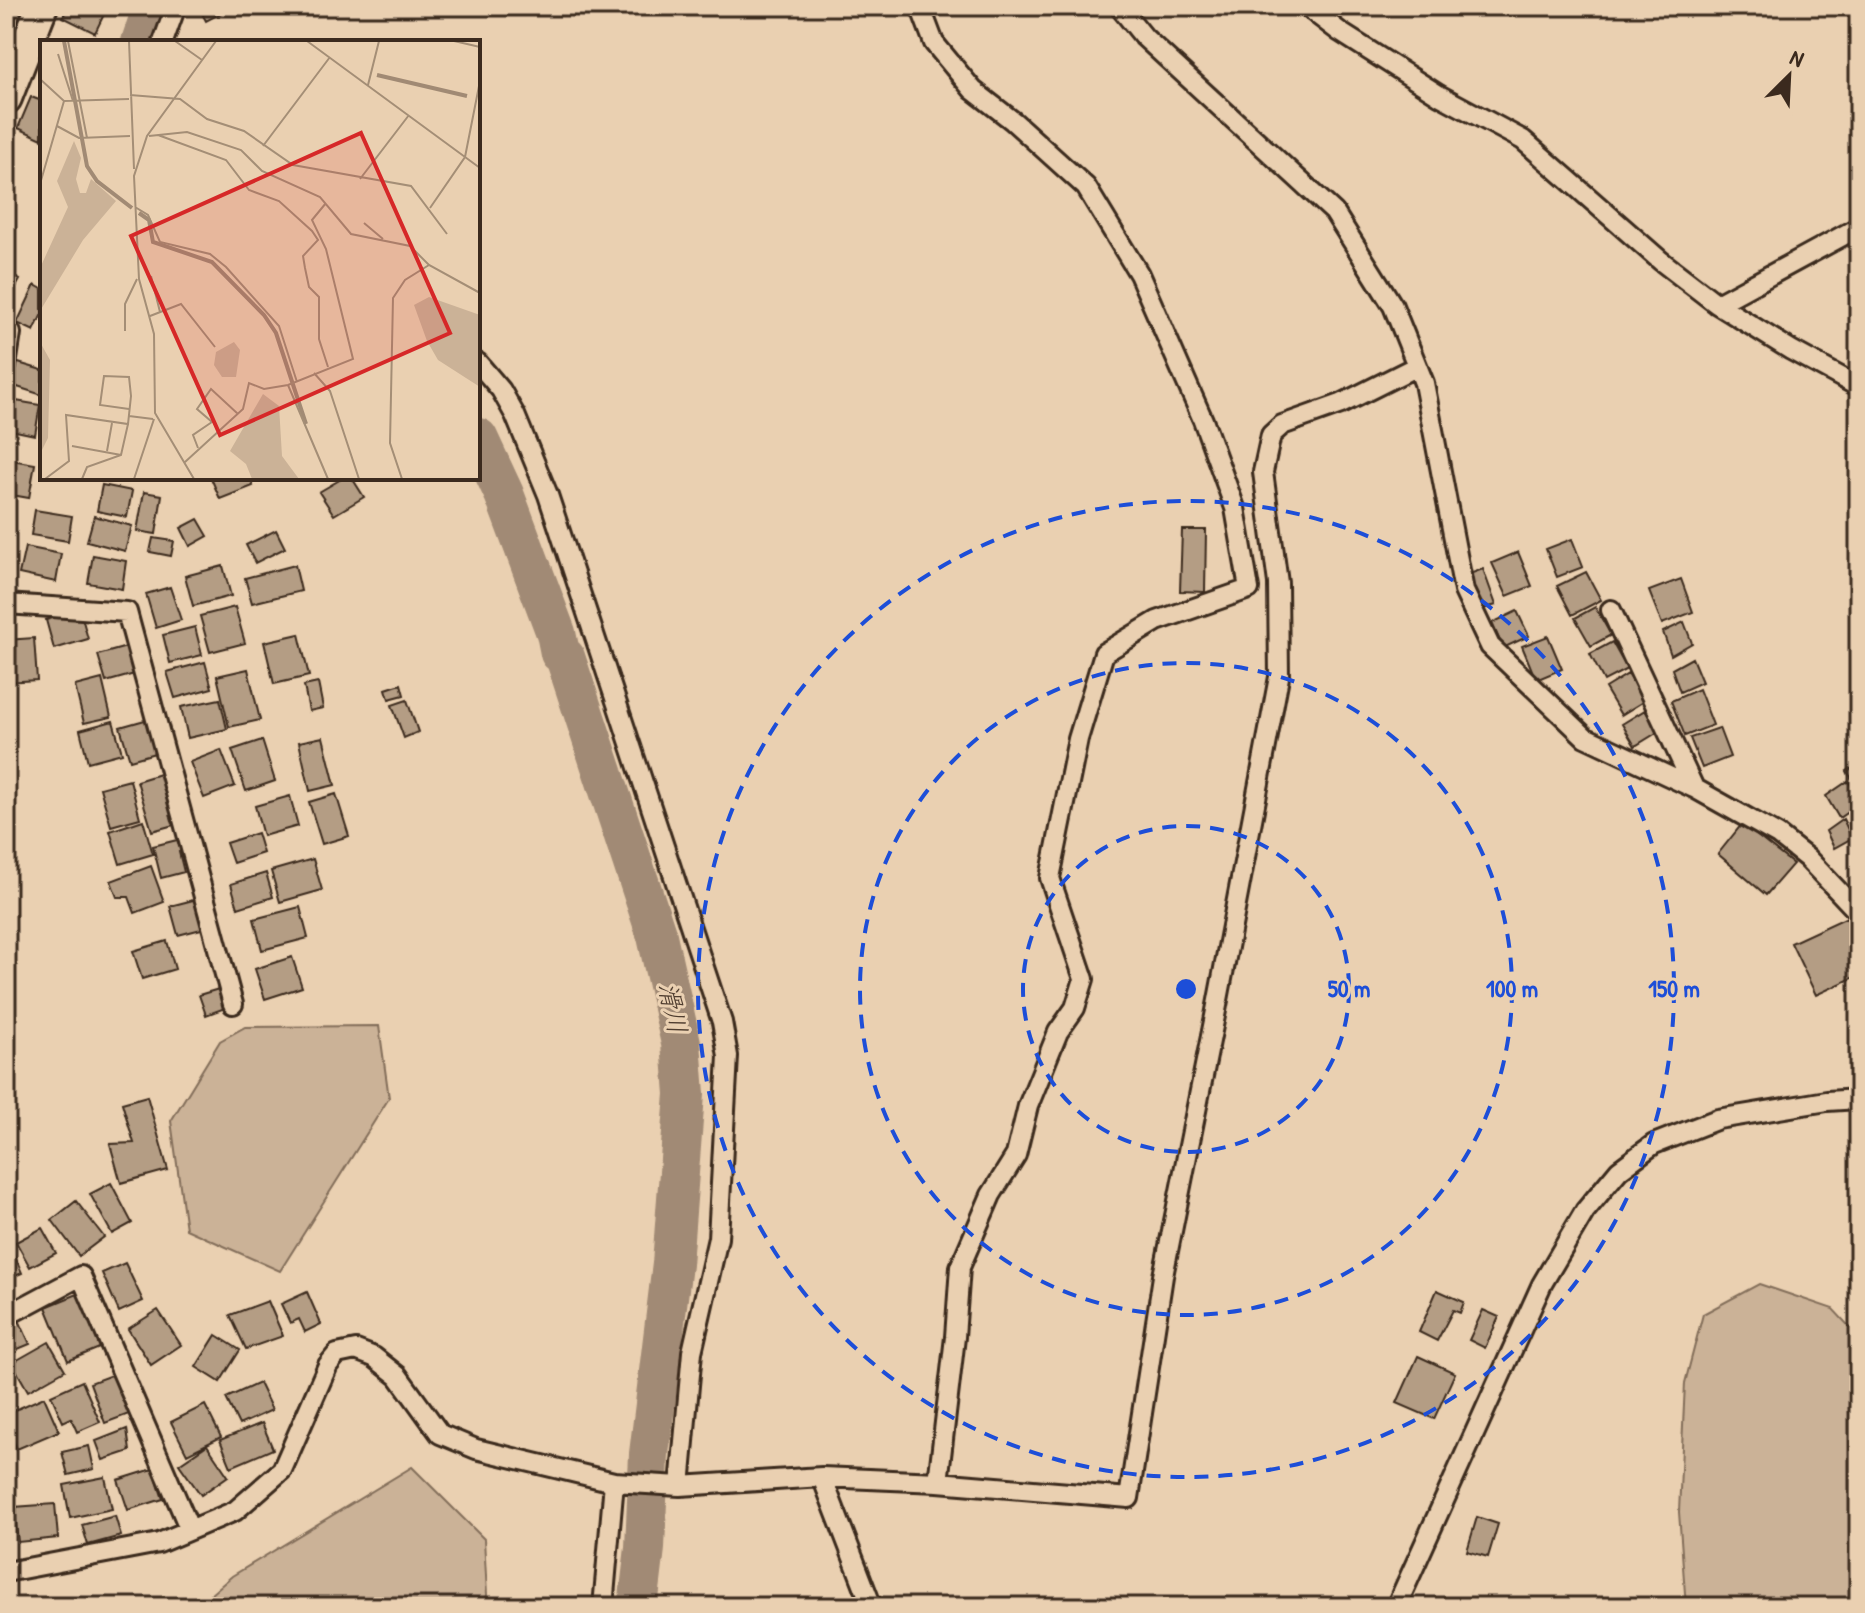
<svg xmlns="http://www.w3.org/2000/svg" width="1865" height="1613" font-family="'Patrick Hand','Klee One',sans-serif">
	<style>
		.green { fill: #cbb297; stroke: #836e5a; stroke-width: 2 }
		.lines { fill: none; stroke-linecap: round; stroke-linejoin: round }
		.river { stroke: #a18a74; stroke-width: 40 }
		.building { fill: #b49d84; stroke: #3b2a1e; stroke-width: 2 }
		.minor-casing { stroke: #3b2a1e; stroke-width: 24 }
		.trunk-casing { stroke: #3b2a1e; stroke-width: 36 }
		.minor { stroke: #ead0b1; stroke-width: 18 }
		.trunk { stroke: #ead0b1; stroke-width: 30 }
		.ring { fill: none; stroke: #1d4ed8; stroke-width: 4; stroke-dasharray: 14 10 }
		.labels { text-anchor: middle; stroke-width: 6; stroke-linejoin: round; paint-order: stroke }
		.water-label { font-size: 26px; font-style: italic; fill: #4f3d2f; stroke: #ead0b1 }
		.inset-river { fill: none; stroke: #a18a74; stroke-width: 4 }
		.inset-road { fill: none; stroke: #a48e76; stroke-width: 2 }
		.view { fill: #d62828; fill-opacity: 0.15; stroke: #d62828; stroke-width: 4 }
		.inset-edge { fill: none; stroke: #3b2a1e; stroke-width: 4 }
		.centre { fill: #1d4ed8; stroke: #ead0b1; stroke-width: 4 }
		.ring-label { font-size: 24px; text-anchor: middle; font-weight: bold; fill: #1d4ed8; stroke: #ead0b1; stroke-width: 6; stroke-linejoin: round; paint-order: stroke }
	</style>
	<rect width="100%" height="100%" fill="#ead0b1"/>
	<filter id="ink" filterUnits="userSpaceOnUse"><feTurbulence type="fractalNoise" baseFrequency=".0125" numOctaves="2"/><feDisplacementMap in="SourceGraphic" scale="16" xChannelSelector="R" yChannelSelector="G"/><feConvolveMatrix kernelMatrix="1 2 1 2 8 2 1 2 1" color-interpolation-filters="sRGB"/></filter>
	<g filter="url(#ink)">
		<path class="green" d="M379 1026 389 1098 280 1271 186 1229 171 1121 220 1041 245 1027Z
			M1759 1284 1833 1309 1859 1337V1607H1686L1679 1512 1685 1383 1703 1314Z
			M412 1467 484 1539 487 1595 483 1607H196L232 1576Z"/>
		<g class="lines">
			<path class="river" d="M141 42 153 6
				M478 438 504 494 556 633 560 653 565 657 657 936 681 1043 685 1094 672 1264 649 1454 645 1548 638 1607"/>
		</g>
		<path class="building" d="M68 6H108L95 33 63 17Z
			M198 6H233V7L206 21Z
			M31 97 42 101V139L18 128Z
			M6 272 20 280 6 305Z
			M35 285 42 289V314L34 331 17 323Z
			M15 362 42 370V395L8 384Z
			M10 400 40 405 35 435 6 429Z
			M6 459 35 464 29 498 6 494Z
			M211 478H250L253 486 220 499Z
			M343 478H352L364 497 334 515 319 492Z
			M102 485 132 491 127 517 97 511Z
			M144 492 162 495 156 534 137 531Z
			M35 510 72 516 68 541 31 535Z
			M94 516 132 526 125 551 87 541Z
			M198 519 208 536 190 546 181 528Z
			M276 530 285 548 255 563 246 545Z
			M1182 530H1206L1205 592 1180 591Z
			M153 538 174 541 171 556 150 552Z
			M1572 539 1583 567 1557 577 1546 549Z
			M6 547 12 549 6 575Z
			M25 547 61 554 56 582 19 574Z
			M1518 552 1532 586 1507 596 1492 563Z
			M93 555 126 561 122 589 88 583Z
			M295 565 301 591 252 603 245 578Z
			M223 566 231 596 193 606 185 576Z
			M1483 569 1496 605 1476 611 1464 576Z
			M1586 572 1601 600 1572 615 1557 586Z
			M1681 579 1693 612 1662 624 1649 591Z
			M170 587 181 620 156 628 146 594Z
			M235 607 245 643 210 652 200 616Z
			M1595 607 1611 635 1591 646 1575 618Z
			M80 610 88 639 54 649 46 620Z
			M1517 611 1529 636 1503 648 1492 623Z
			M1684 622 1692 643 1671 655 1663 632Z
			M195 627 202 655 170 663 163 635Z
			M299 634 309 676 274 684 264 642Z
			M1548 636 1562 669 1536 680 1522 646Z
			M34 638 37 680 6 682V640Z
			M1612 642 1627 669 1604 681 1590 654Z
			M130 646 138 673 106 682 98 655Z
			M1692 658 1702 682 1680 692 1672 669Z
			M205 662 212 688 175 698 167 672Z
			M248 669 260 720 229 727 217 676Z
			M1628 674 1644 701 1621 715 1605 688Z
			M102 679 111 717 84 723 75 686Z
			M318 683 323 708 309 711 304 686Z
			M401 684 404 695 389 699 386 689Z
			M1699 689 1713 725 1685 736 1671 701Z
			M220 699 227 729 188 738 181 707Z
			M407 700 418 732 404 738 392 705Z
			M1645 710 1658 732 1635 746 1622 724Z
			M152 718 162 751 130 760 120 727Z
			M113 721 122 753 88 762 80 730Z
			M1719 728 1730 757 1702 768 1690 738Z
			M323 737 335 785 310 791 299 742Z
			M262 740 275 781 246 791 232 750Z
			M221 750 235 786 204 798 190 762Z
			M1859 764V791L1847 771Z
			M166 772 181 823 152 831 137 781Z
			M130 780 140 818 111 826 100 788Z
			M1848 781 1859 798V804L1839 818 1826 796Z
			M336 794 349 836 322 844 309 802Z
			M290 796 298 826 263 836 255 806Z
			M1843 819 1852 838 1834 848 1826 831Z
			M143 820 153 854 120 864 110 831Z
			M1742 824 1793 864 1766 895 1718 854Z
			M257 833 263 853 233 863 226 843Z
			M185 838 188 850 179 852 184 872 161 878 153 846Z
			M313 859 322 890 280 902 271 871Z
			M151 866 164 902 135 913 129 897H117L111 881Z
			M266 873 273 897 238 908 231 884Z
			M201 898 209 927 178 935 170 906Z
			M300 907 308 938 262 950 254 919Z
			M1847 917 1859 943V975L1816 995 1791 943Z
			M167 941 175 969 142 979 133 951Z
			M292 957 302 987 265 999 255 969Z
			M222 988 228 1007 206 1015 199 995Z
			M147 1096 168 1170 121 1183 110 1144 134 1143 122 1103Z
			M111 1183 132 1223 112 1234 90 1194Z
			M76 1201 104 1237 79 1256 52 1220Z
			M42 1228 56 1253 30 1267 16 1242Z
			M10 1245 22 1273 6 1280V1247Z
			M125 1263 143 1301 119 1312 102 1273Z
			M1437 1290 1464 1302 1460 1313 1453 1310 1437 1341 1419 1332Z
			M307 1292 321 1324 305 1332 299 1319 290 1323 281 1304Z
			M80 1293 102 1347 68 1361 46 1307Z
			M268 1301 283 1336 246 1349 230 1315Z
			M158 1310 181 1345 151 1365 128 1329Z
			M1483 1310 1499 1317 1485 1348 1469 1340Z
			M19 1320 30 1344 6 1354V1326Z
			M216 1335 240 1350 220 1382 196 1367Z
			M49 1342 65 1370 28 1391 12 1363Z
			M1418 1356 1455 1373 1434 1419 1397 1403Z
			M114 1374 129 1414 105 1423 90 1383Z
			M6 1380 14 1396 6 1400Z
			M82 1381 100 1422 77 1432 71 1418 63 1422 51 1395Z
			M259 1383 272 1410 239 1425 226 1398Z
			M44 1397 59 1431 17 1449 6 1425V1414Z
			M205 1405 221 1437 187 1454 171 1422Z
			M262 1423 273 1449 231 1467 220 1440Z
			M127 1429 130 1451 103 1460 96 1441Z
			M207 1445 228 1476 201 1495 179 1464Z
			M89 1446 94 1469 68 1475 62 1452Z
			M153 1469 163 1499 128 1510 118 1480Z
			M105 1477 112 1509 70 1518 64 1485Z
			M55 1504 58 1538 18 1542 14 1507Z
			M115 1516 121 1536 88 1545 82 1525Z
			M1477 1517 1498 1524 1488 1557 1467 1551Z"/>
		<g class="lines">
			<defs>
				<path id="minor" d="M920 6 934 43 973 90 1013 121 1086 187 1139 274 1203 420 1235 508 1249 589 1157 621 1104 653 1078 739 1050 878 1084 979 1075 1008 1058 1032 1028 1106 1016 1155 991 1195 960 1267 955 1337 938 1482
					M1119 6 1144 37 1334 212 1393 306 1424 383 1464 591 1490 646 1585 737 1694 788 1778 835 1807 858 1859 913
					M1306 6 1340 32 1439 95 1523 140 1661 261 1717 304 1791 350 1859 387
					M163 42 176 6
					M1717 304 1859 227
					M478 363 501 390 515 415 548 495 722 1022 728 1056 718 1238 692 1352 680 1486
					M6 366 11 333
					M6 604 127 612 233 1004
					M1611 610 1694 788
					M6 1316 81 1276 190 1530
					M822 1477 872 1607
					M6 1572 159 1543 235 1511 282 1470 328 1365 337 1354 356 1350 374 1357 398 1376 440 1434 476 1449 614 1482 680 1486 822 1477 938 1482 1129 1498 1163 1276 1215 1016 1279 677 1278 583 1263 472 1271 435 1282 425 1341 404 1417 366
					M603 1607 614 1482
					M1396 1607 1542 1284 1585 1211 1619 1170 1654 1144 1718 1119 1827 1101 1859 1099"/>
				<path id="trunk" d="M6 98 42 6"/>
			</defs>
			<use href="#minor" class="minor-casing"/>
			<use href="#trunk" class="trunk-casing"/>
			<use href="#minor" class="minor"/>
			<use href="#trunk" class="trunk"/>
		</g>
	</g>
	<g class="ring">
		<circle cx="1186" cy="989" r="163"/>
		<circle cx="1186" cy="989" r="326"/>
		<circle cx="1186" cy="989" r="488"/>
	</g>
	<g class="labels">
		<g class="water-label">
			<text transform="translate(673 1008) rotate(78)" y="9">滑川</text>
		</g>
	</g>
	<g transform="translate(40 40)">
		<rect width="440" height="440" fill="#ead0b1"/>
		<path d="M34 101 41 118 36 139 40 153H46L51 139 76 161 43 200 0 271V228L28 167 17 141ZM389 257 440 275V347L398 320 387 301 374 265ZM0 302 10 320 8 398 0 414ZM194 302 200 310 196 337H182L174 325 176 312ZM223 354 239 366 242 416 259 439H212L206 424 190 411Z" fill="#cbb297"/>
		<path class="inset-river" d="M24 1 47 126 57 141 92 168M337 35 427 56M99 173 109 180 113 202 172 222 224 275 236 293 266 384"/>
		<path class="inset-road" d="M28 1 47 98M89 1 94 129M135 1 162 20M267 1 440 128M414 1 440 7M18 14 33 61M0 39 24 61 89 59M328 45 339 1M90 55 140 59 167 79 204 91 253 125 371 146 407 194M17 86 39 98 90 96M118 95 186 120 209 150 239 161 272 191 278 200 263 216 265 228 269 247 279 257V299L288 327M109 96 147 92 201 110 222 131 280 157 311 194 370 206 389 225 440 253M223 106 290 17M320 139 369 75M0 144 24 61M95 167 108 175 120 202 170 214 186 227 239 286 257 342M390 168 425 117 440 41M324 183 343 199M111 236 120 272M110 276 141 264 175 307M85 291V264L97 239M274 333 290 351 319 439M248 345 288 439M89 376 113 379M32 406 81 415M158 408 153 395 172 382 157 369 171 349 198 374M67 411 72 383M145 422 203 369 209 343 224 349 248 345 313 319 286 209 272 180 286 163M5 439 29 421 26 375 88 384 91 356 89 337 64 336 60 365 89 369M42 439 47 427 81 415 88 384M94 439 114 379M154 439 115 373 114 294 99 239 94 136 107 96 176 1M362 439 350 403 353 258 365 240 389 225"/>
		<path class="view" d="M321 93 410 293 180 395 91 196Z"/>
		<rect width="440" height="440" class="inset-edge"/>
	</g>
	<circle cx="1186" cy="989" r="12" class="centre"/>
	<g class="ring-label">
		<text x="1349" y="997">50 m</text>
		<text x="1512" y="997">100 m</text>
		<text x="1674" y="997">150 m</text>
	</g>
	<rect width="1865" height="1613" fill="none" stroke="#ead0b1" stroke-width="32"/>
	<rect x="16" y="16" width="1833" height="1581" fill="none" stroke="#3b2a1e" stroke-width="3" filter="url(#ink)"/>
	<g transform="translate(1789 76) rotate(24)" stroke="#ead0b1" stroke-width="6" paint-order="stroke">
	<path d="M0-6L14 30L0 20L-14 30Z" fill="#3b2a1e"/>
	<text y="-12" font-size="22" font-weight="bold" text-anchor="middle" fill="#3b2a1e">N</text>
	</g>
</svg>
